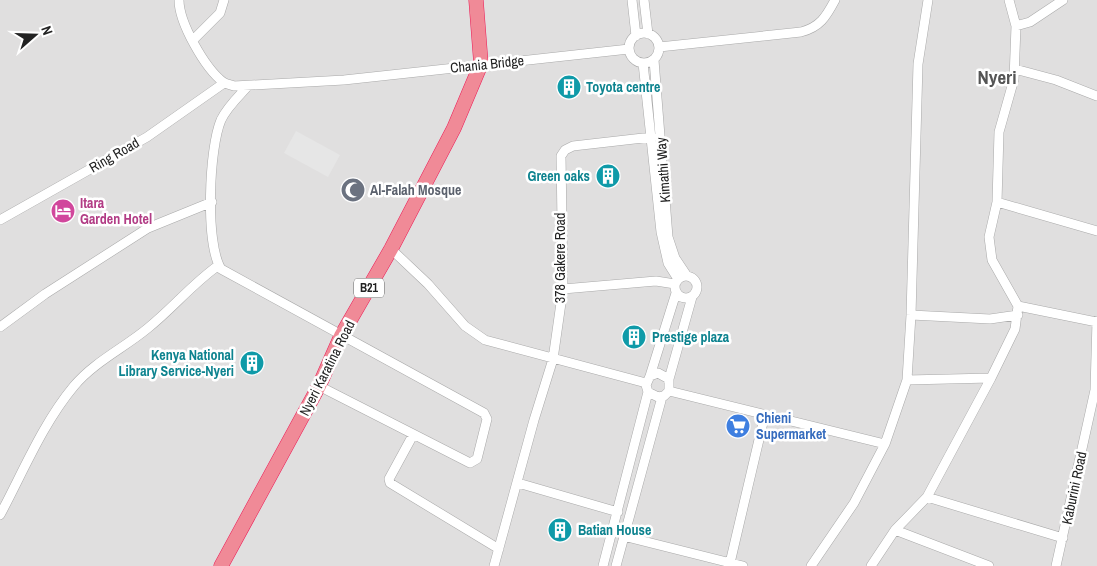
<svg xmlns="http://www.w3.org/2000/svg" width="1097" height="566" font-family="'Archivo Narrow',sans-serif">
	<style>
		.residential { fill: #e0dfdf }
		.parking { fill: #e6e6e6 }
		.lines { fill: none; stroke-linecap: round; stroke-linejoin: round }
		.minor-casing { stroke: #a9a9a9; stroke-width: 10 }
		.highway-casing { stroke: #ec1a55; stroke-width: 15 }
		.minor { stroke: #fff; stroke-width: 9 }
		.highway { stroke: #f08a97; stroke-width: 14 }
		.labels { text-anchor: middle; stroke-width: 5; stroke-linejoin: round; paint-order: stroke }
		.shield { fill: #fff; stroke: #646464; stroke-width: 1 }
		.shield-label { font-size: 12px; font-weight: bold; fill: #222 }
		.street-label { font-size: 14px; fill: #222; stroke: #fff }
		.culture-label { font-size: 14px; font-weight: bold; fill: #0d838f; stroke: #fff; text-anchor: start }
		.worship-label { font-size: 14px; font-weight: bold; fill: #5b616d; stroke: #fff; text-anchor: start }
		.hotel-label { font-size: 14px; font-weight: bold; fill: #b23c85; stroke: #fff; text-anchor: start }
		.shop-label { font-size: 14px; font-weight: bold; fill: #366cbe; stroke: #fff; text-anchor: start }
		.district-label { font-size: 19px; font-weight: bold; fill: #555; stroke: #fff }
	</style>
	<rect width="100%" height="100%" fill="#f3f0e8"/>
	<path class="residential" d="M0 0H1097V566H0Z"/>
	<path class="parking" d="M296 131 340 155 328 177 284 153Z"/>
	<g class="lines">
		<defs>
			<path id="minor" d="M179 0C179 23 205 68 223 82 226 84 231 85 234 86L344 80 629 49
				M632 0 636 36
				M644 0 648 34
				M1016 26 1030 22 1063 0
				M629 48a15 15 0 1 1 30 0a15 15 0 1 1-30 0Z
				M193 40 220 13 224 0
				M659 47 801 32C820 27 826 17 835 0
				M654 60 668 237 675 258 687 276
				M643 63 661 232 668 263 678 279
				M1015 69 1056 80 1097 96
				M248 86C239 96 227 107 221 120 209 148 205 243 221 269L484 413 487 419 477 459 470 463 319 386
				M997 202 1097 231
				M0 220 147 137 224 83
				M391 249 428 284 465 326 485 340 646 383
				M675 287a11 11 0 1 1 22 0a11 11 0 1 1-22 0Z
				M563 289 656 281 675 284
				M1018 306 1097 322
				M911 315 990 319 1018 315
				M0 327 45 294 148 228 212 202
				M650 376 676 293
				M669 379 658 373 650 376 646 385 648 392 658 397 664 396 669 391V379L692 297
				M907 380 991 378
				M669 391 885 444
				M413 435 389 479 390 483 499 549
				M518 483 618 512
				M927 497 1063 538
				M0 515C23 472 43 423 74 386 94 362 124 348 148 328 173 308 193 283 219 265
				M895 530 989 566
				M623 536 743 566
				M730 563 765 414
				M494 566 534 420 553 359 563 289 561 156 565 150 573 146 652 137
				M603 566 648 392
				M616 566 662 397
				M811 566 854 503 885 444 907 380 911 315 918 64 928 0
				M871 566 895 530 927 497 991 378 1015 329 1018 306 992 260 989 237 997 202 999 132 1014 79 1016 26 1009 0
				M1056 566 1095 390 1097 321"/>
			<path id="highway" d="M221 566 319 386 341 336 391 249 454 128 481 64 476 0"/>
		</defs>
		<use href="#minor" class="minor-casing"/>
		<use href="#highway" class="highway-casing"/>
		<use href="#minor" class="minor"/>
		<use href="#highway" class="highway"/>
	</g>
	<defs>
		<symbol id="building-disc" viewBox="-11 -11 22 22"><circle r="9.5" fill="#0f9aa8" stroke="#fff"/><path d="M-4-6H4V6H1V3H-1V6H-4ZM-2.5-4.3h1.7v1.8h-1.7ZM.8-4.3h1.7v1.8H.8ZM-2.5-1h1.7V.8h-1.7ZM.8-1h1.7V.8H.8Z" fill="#fff"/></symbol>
		<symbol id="mosque-disc" viewBox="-11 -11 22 22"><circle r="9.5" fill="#6b7280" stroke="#fff"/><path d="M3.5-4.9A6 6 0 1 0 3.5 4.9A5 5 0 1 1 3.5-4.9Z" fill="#fff"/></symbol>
		<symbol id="hotel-disc" viewBox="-11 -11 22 22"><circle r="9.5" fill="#d1479c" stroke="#fff"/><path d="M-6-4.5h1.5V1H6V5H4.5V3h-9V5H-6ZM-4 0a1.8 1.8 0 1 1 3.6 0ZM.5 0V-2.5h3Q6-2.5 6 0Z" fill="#fff"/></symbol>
		<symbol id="supermarket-disc" viewBox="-11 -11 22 22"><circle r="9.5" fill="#3f7fe0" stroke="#fff"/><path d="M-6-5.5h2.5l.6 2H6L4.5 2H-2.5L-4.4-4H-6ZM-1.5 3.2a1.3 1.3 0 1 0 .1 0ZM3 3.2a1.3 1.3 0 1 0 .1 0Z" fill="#fff"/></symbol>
	</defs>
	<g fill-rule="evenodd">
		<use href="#building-disc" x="555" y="73" width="28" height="28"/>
		<use href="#building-disc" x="594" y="162" width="28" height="28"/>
		<use href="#mosque-disc" x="339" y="176" width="28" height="28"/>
		<use href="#hotel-disc" x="49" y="197" width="28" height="28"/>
		<use href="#building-disc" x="620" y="323" width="28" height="28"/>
		<use href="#building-disc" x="238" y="349" width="28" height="28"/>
		<use href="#supermarket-disc" x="724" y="412" width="28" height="28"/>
		<use href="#building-disc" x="546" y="516" width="28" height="28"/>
	</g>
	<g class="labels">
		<rect class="shield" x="354" y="278.5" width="30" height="19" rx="4"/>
		<g class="shield-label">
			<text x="369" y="292">B21</text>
		</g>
		<g class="street-label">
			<text transform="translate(487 64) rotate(-6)" y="5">Chania Bridge</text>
			<text transform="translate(114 155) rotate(-30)" y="5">Ring Road</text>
			<text transform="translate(663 170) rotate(-94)" y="5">Kimathi Way</text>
			<text transform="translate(560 258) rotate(-90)" y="5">378 Gakere Road</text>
			<text transform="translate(327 368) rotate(-63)" y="5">Nyeri Karatina Road</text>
			<text transform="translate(1074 488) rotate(-78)" y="5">Kaburini Road</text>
		</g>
		<g class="culture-label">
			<text x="586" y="92">Toyota centre</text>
			<text x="590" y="181" text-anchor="end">Green oaks</text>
			<text x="652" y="342">Prestige plaza</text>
			<text x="234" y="360" text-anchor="end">Kenya National<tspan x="234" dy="16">Library Service-Nyeri</tspan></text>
			<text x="578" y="535">Batian House</text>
		</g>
		<g class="worship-label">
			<text x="370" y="195">Al-Falah Mosque</text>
		</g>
		<g class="hotel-label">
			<text x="80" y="208">Itara<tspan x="80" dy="16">Garden Hotel</tspan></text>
		</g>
		<g class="shop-label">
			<text x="756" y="423">Chieni<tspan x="756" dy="16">Supermarket</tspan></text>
		</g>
		<g class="district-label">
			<text x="997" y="84">Nyeri</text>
		</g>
	</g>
	<g transform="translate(35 35) rotate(70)" stroke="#ffffff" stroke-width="4" paint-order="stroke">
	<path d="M0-4L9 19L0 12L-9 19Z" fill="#222222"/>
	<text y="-8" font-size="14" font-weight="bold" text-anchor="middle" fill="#222222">N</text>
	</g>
</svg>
